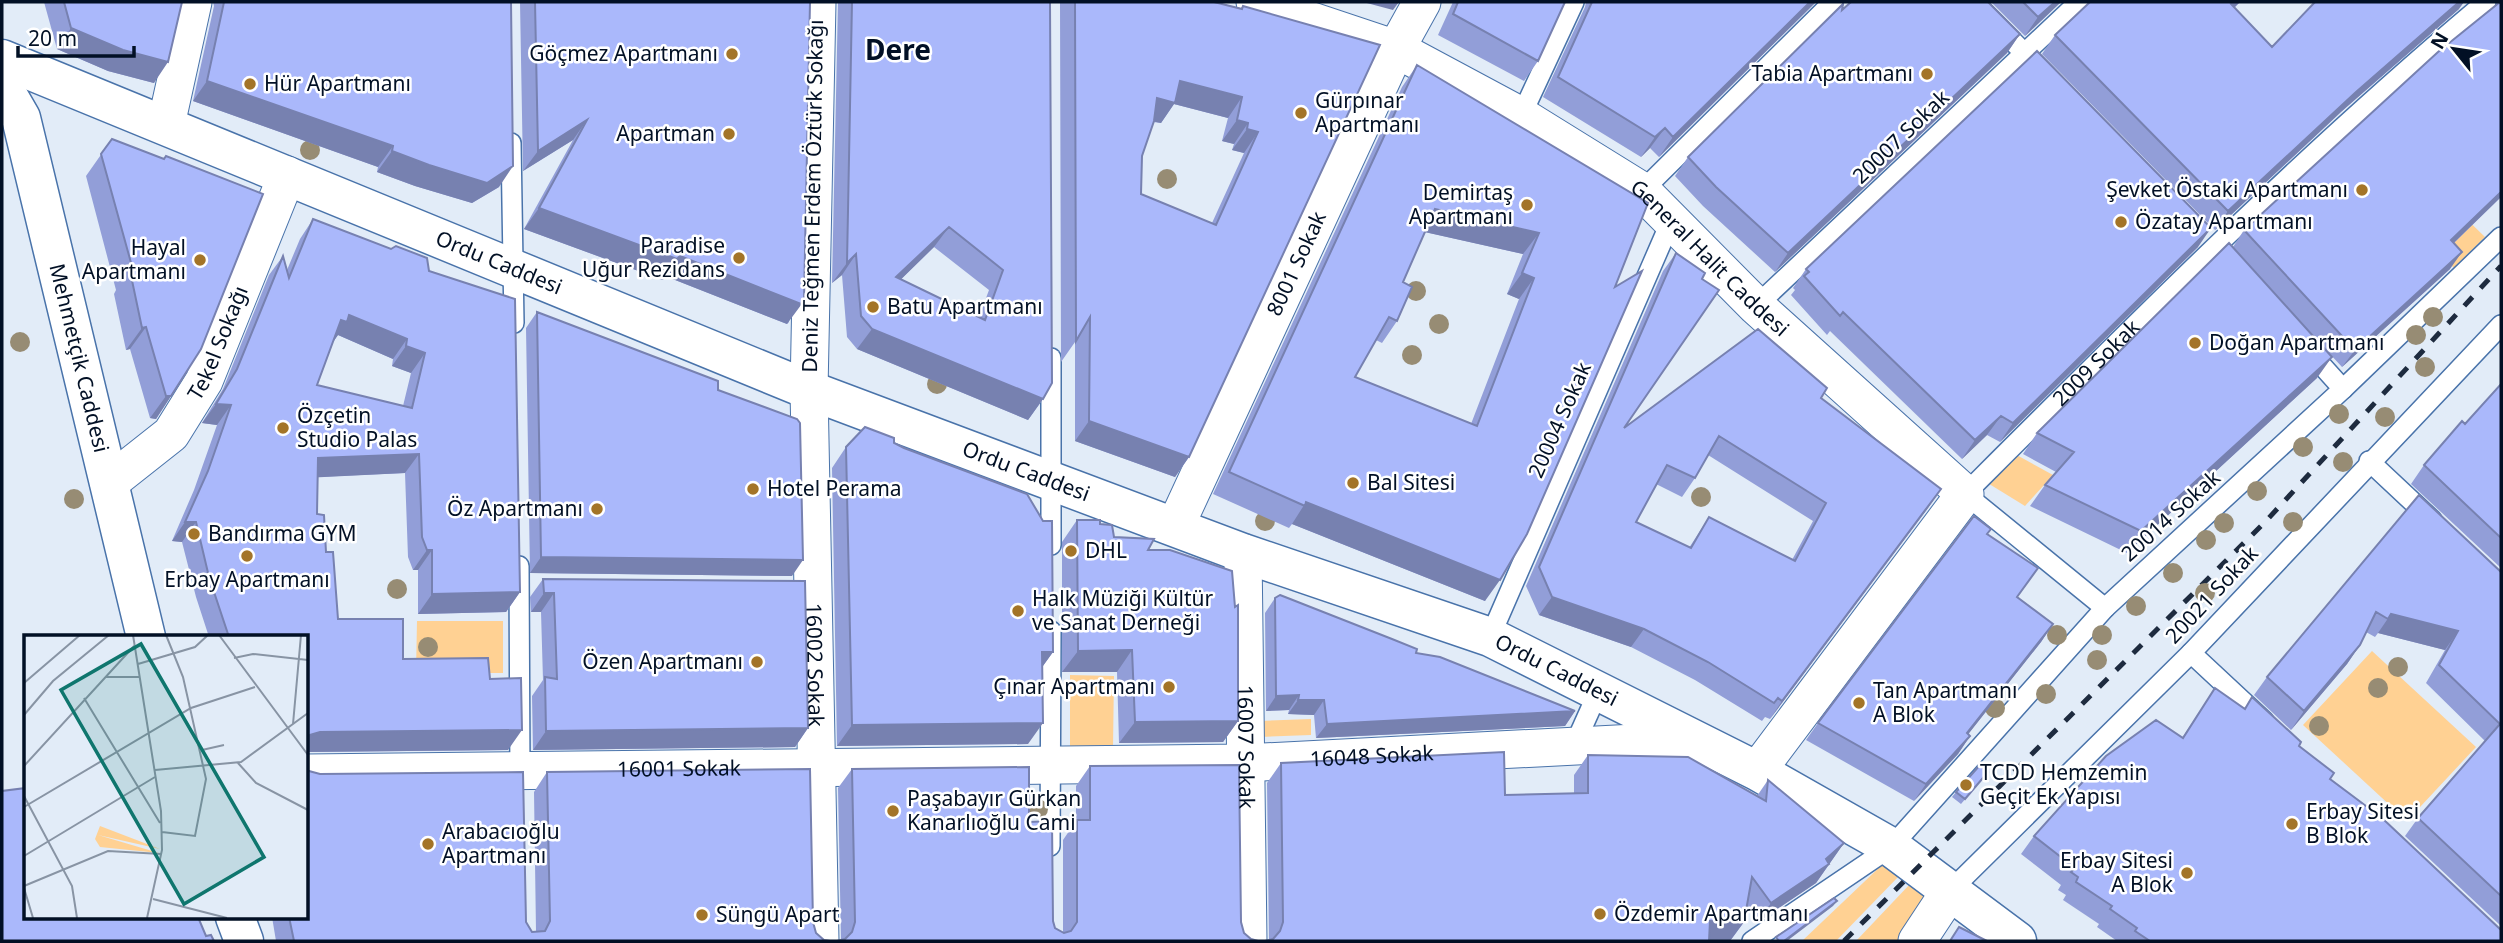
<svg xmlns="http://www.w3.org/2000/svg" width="2503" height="943" font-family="'Noto Sans',sans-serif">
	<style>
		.green { fill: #ffd193 }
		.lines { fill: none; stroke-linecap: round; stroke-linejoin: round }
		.lane-casing { stroke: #4973aa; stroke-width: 22 }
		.street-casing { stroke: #4973aa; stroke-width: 39 }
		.secondary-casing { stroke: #4973aa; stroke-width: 41 }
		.primary-casing { stroke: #4973aa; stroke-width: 41 }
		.lane { stroke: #fff; stroke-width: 19 }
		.street { stroke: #fff; stroke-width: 37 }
		.secondary { stroke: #fff; stroke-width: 38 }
		.primary { stroke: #fff; stroke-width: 38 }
		.rail { stroke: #1e2b3f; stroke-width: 5; stroke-dasharray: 12 12; stroke-linecap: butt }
		.tree { fill: #978c74 }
		.wall { fill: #929ed8; fill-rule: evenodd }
		.shaded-wall { fill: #7781b0 }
		.building { fill: #aab8fb; stroke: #7781b0; stroke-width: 2; fill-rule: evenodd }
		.poi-dot { fill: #a37428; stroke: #fff; stroke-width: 2.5 }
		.labels { text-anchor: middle; stroke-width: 5; stroke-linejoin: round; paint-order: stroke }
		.poi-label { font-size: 21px; fill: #021025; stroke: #fff; text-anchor: start }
		.street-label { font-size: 21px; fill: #021025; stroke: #fff }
		.district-label { font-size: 28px; font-weight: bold; fill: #021025; stroke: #fff }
		.inset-road { fill: none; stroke: #8894a4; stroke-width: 2 }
		.view { fill: #0f766e; fill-opacity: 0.15; stroke: #0f766e; stroke-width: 3.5 }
		.inset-edge { fill: none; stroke: #021025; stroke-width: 3.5 }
	</style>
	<rect width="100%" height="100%" fill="#e2ecf8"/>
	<path class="green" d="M2446 199 2485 237 2454 268 2416 231Z
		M2013 453 2053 475 2025 506 1986 482Z
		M417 621H503V673H416Z
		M2372 651 2476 747 2407 821 2303 725Z
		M1070 675 1114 676 1113 747 1070 746Z
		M1311 719V735L1260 737V721Z
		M1884 863 1900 875 1836 941H1802Z
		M1911 883 1932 898 1905 941H1856Z"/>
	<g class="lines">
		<defs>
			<g id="lane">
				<path d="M1974 2 2047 76"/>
				<path d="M1521 116 1574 2"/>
				<path d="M511 143 514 323"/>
				<path d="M1642 191 1833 2"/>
				<path d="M1756 306 2079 2"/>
				<path d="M2307 349 2343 389"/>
				<path d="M1051 358V545"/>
				<path d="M2369 461 2432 520"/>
				<path d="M519 566 520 778"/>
				<path id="s1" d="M2105 608 1965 494C2134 325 2302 156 2486 2"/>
				<path d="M1490 637 1671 221"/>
				<path d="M2191 653 2264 721"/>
				<path d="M1574 746 1599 690"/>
				<path d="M1050 846 1051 631"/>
				<path d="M1950 891 2191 653 2501 325"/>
				<path d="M1752 941 1891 847 2105 608 2343 389 2501 237"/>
			</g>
			<g id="street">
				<path id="s2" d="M817 2 809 390 820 941"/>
				<path id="s3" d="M1255 2 1396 49 1521 116 1642 191 1756 306 1965 494 1757 771"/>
				<path d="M166 125 193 2"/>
				<path id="s4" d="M109 483 171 434 204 381 287 175"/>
				<path id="s5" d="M1175 527 1396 49 1422 2"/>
				<path id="s6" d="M1243 553 1248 941"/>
				<path id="s7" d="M306 773 1244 763 1693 740"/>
				<path d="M1917 941 1950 891"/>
			</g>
			<g id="secondary">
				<path id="s8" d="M2 85 21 118 146 637"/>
				<path d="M235 917 244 941"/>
			</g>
			<g id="primary">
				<path id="s9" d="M2 59 809 390 1243 553 1490 637 1757 771 1891 847 2017 941"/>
			</g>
		</defs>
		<use href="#lane" class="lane-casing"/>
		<use href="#street" class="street-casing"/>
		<use href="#secondary" class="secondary-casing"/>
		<use href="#primary" class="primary-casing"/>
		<use href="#lane" class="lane"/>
		<use href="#street" class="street"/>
		<use href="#secondary" class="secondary"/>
		<use href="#primary" class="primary"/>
		<path class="rail" d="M1844 941 2266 521 2501 266"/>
	</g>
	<g class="tree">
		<circle cx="310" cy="150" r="10"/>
		<circle cx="1167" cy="179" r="10"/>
		<circle cx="1416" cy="291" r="10"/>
		<circle cx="2433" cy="317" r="10"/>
		<circle cx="1439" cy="324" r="10"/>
		<circle cx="2416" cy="335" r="10"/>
		<circle cx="20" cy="342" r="10"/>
		<circle cx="1412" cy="355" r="10"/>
		<circle cx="2425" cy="367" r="10"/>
		<circle cx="937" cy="384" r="10"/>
		<circle cx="2339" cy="414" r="10"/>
		<circle cx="2385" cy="417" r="10"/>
		<circle cx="2303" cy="447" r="10"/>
		<circle cx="2343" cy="462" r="10"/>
		<circle cx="2257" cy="491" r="10"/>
		<circle cx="1701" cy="497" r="10"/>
		<circle cx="74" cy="499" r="10"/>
		<circle cx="1265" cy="521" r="10"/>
		<circle cx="2293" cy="522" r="10"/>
		<circle cx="2224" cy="523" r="10"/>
		<circle cx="2206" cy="540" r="10"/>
		<circle cx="2173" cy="573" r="10"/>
		<circle cx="397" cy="589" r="10"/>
		<circle cx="2205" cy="593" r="10"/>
		<circle cx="2136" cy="606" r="10"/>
		<circle cx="2057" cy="635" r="10"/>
		<circle cx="2102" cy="635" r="10"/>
		<circle cx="428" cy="647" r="10"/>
		<circle cx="2097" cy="660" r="10"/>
		<circle cx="2398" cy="667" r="10"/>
		<circle cx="2378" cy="688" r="10"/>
		<circle cx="2046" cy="694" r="10"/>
		<circle cx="1995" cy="708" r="10"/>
		<circle cx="2319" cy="726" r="10"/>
		<circle cx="1038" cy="809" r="10"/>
	</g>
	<path class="wall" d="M44 2H182L154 83 108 71 57 49Z
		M213 2H511L499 187 472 203 415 186 377 172 378 167 193 101 214 6Z
		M520 2H810L789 322 787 324 665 276 663 280 524 229 573 140 523 171Z
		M838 2H1050L1043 399 1028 420 857 349 847 337 842 275 832 283ZM934 247 989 290 979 317 901 279Z
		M1060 2H1214L1241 8 1243 6 1380 45 1189 457 1175 477 1075 441V342L1061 362ZM1174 104 1228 118 1222 141 1234 144 1232 150 1244 153 1212 223 1141 194 1142 156 1153 122 1161 123Z
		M1453 2H1565L1538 61 1524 81 1438 35Z
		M1586 2H1816L1659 157 1650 148 1641 157 1543 97 1585 7Z
		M1991 2H2061L2025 36Z
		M2240 2 2234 8 2272 47 2459 9 2342 111 2215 230 2042 54 2055 35Z
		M2501 2V197L2454 243 2450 269 2342 367 2270 289 2317 378 2127 553 2030 506 2045 485 2056 472 2023 454 2037 433 2233 247 2244 230Z
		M1842 10 2020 34 2007 53 1775 272 1703 206 1675 176 1688 157Z
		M1417 65 1648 203 1485 601 1292 524 1289 528 1213 494 1402 87ZM1425 232 1523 254 1507 294 1519 299 1471 424 1355 377 1376 340 1382 343 1397 321 1403 282Z
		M112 139 171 396 156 419 150 418 130 349 126 350 114 294 116 290 86 176Z
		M313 219 429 271 520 592 506 612 418 614V570H413L408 557 405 473 317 477V514L326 552 338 619 403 659 490 679 508 750 306 752V637H209L196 597 182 542 172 541 194 490 217 425 202 423 223 389 269 275 283 256 287 270 300 239ZM338 335 393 359 392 366 411 373 403 406 317 385 333 342Z
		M2198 247 2000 442 1987 435 1962 459 1830 331 1827 335 1791 295 1795 290 1793 288 1806 269Z
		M1676 253 1624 428 1821 398 1941 489 1770 719 1765 717 1762 721 1695 680 1631 647 1539 615 1526 586 1663 271ZM1708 455 1813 521 1792 560 1709 517 1689 548 1636 522 1656 484 1682 497 1695 478Z
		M537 312 718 390 792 576 530 573 526 328Z
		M2501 384V568L2411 484 2424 465 2465 424Z
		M894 443 1053 652 1042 667 1028 744 837 746 832 468 846 447Z
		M2419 495 2501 572V926L2405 836 2418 818 2485 741 2426 683 2445 650 2378 633 2375 637 2366 632 2360 645 2347 664 2291 730 2254 695 2267 677Z
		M1077 520 1100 524 1114 537 1148 550 1238 721 1223 742 1119 743 1117 672H1062V542Z
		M1987 534 2017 597 2053 624 2041 642 1968 734 1970 736 1958 754 1914 801 1806 740 1818 723Z
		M543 579 808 728 795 747 533 750 532 696 543 680 541 612H531L530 597Z
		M1275 598 1416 653 1575 711 1565 726 1316 738 1314 715 1288 714 1289 710 1266 711 1265 613Z
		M2215 688 2244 709 2252 697 2330 779 2501 941H2117L2097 927 2099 924 2063 900 2066 895 2058 890 2061 885 2021 854 2034 836 2182 738Z
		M1588 755 1757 796 1768 780 1844 843 1816 883 1758 922 1746 908 1744 922 1730 941 1269 940 1267 783 1281 763 1505 795 1574 793V775Z
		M1090 766 1241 922 1244 933 1251 939 841 940 838 788 852 769 1029 822 1053 921 1055 928 1063 933V840L1076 821V786Z
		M309 771 526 922 532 932H536L534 792 547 772 813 922 816 933 824 940 830 941H276L272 917H306Z
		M1988 772 1961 804 1952 797 1956 792Z"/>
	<path class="shaded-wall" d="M1363 2H1399L1393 10Z
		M1810 2H1816L1659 157 1673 137Z
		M2055 2H2061L2025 36 2038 17Z
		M2234 2H2240L2218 23 2231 4Z
		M2459 2H2464L2459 9 2342 111 2215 230 2228 211 2356 92Z
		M71 28 168 62 154 83 108 71 57 49Z
		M2020 34 2007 53 1775 272 1788 253Z
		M207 81 393 146 378 167 193 101Z
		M1180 81 1242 97 1228 118 1174 104 1161 123 1142 119 1157 98Z
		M587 120 573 140 523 171 538 151Z
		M1237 120 1248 123 1234 144 1222 141Z
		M1665 128 1650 148 1641 157 1655 137Z
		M1247 129 1258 132 1244 153 1232 150Z
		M392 151 513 166 499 187 472 203 415 186 377 172Z
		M2501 192V197L2439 257 2451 240Z
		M539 208 680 256 804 301 787 324 665 276 663 280 524 229Z
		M1435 209 1539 233 1523 254 1420 231Z
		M949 227 934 247 882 298 896 277Z
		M2211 228 2198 247 2000 442 2013 423Z
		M2462 252 2450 269 2342 367 2355 350Z
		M856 254 842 275 832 283 847 263Z
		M1522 273 1534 278 1519 299 1507 294Z
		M349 315 407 339 393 359 338 335 333 342 341 320Z
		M146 327 130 349 126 350 142 328Z
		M872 329 1043 399 1028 420 857 349Z
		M406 346 425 353 411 373 392 366Z
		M2332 357 2317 378 2127 553 2141 531Z
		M166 396H171L156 419 150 418Z
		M216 404 231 405 217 425 202 423Z
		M2001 416 1987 435 1962 459 1975 440Z
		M1089 421 1189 457 1175 477 1075 441Z
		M419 454 405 473 304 478 318 458Z
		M1941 489 1928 508 1770 719 1782 701Z
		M1306 502 1500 580 1485 601 1292 524Z
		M185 522H196L182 542 172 541Z
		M427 550H432L418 570H413Z
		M541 557 803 560 792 576 530 573Z
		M520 592 506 612 418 614 432 594Z
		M544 593H554L541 612H531Z
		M1552 597 1644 629 1631 647 1539 615Z
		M2391 614 2458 631 2445 650 2378 633Z
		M2053 624 2041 642 1955 751 1967 733Z
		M2360 645 2347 664 2291 730 2304 711Z
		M1132 650 1117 672H1062L1078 651Z
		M1042 652H1053L1038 673Z
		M1299 695 1289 710 1266 711 1276 696Z
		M1298 700H1324L1314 715 1288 714Z
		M1575 711 1565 726 1316 738 1327 724Z
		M1238 721 1223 742 1119 743 1135 722Z
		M1043 723 1028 744 837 746 852 725Z
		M808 728 795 747 533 750 546 731Z
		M522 730 508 750 306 752V738L310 735 320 732Z
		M1970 736 1958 754 1914 801 1926 784Z
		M1844 843 1816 883 1758 922 1771 903Z
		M1837 901 1833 906 1787 941H1784Z
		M1710 921 1744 922 1730 941H1696Z"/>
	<path class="building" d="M64 2H182L168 62 123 50 71 28Z
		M224 2H511L513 166 487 183 429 165 392 151 393 146 207 81Z
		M535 2H810L804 301 801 304 680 256 677 259 539 208 587 120 538 151Z
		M852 2H1050L1052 383 1043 399 872 329 861 316 856 254 847 263ZM949 227 1003 270 985 320 896 277Z
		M1075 2H1214L1242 9 1243 6 1380 45 1189 457 1089 421 1090 317 1076 341ZM1180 81 1242 97 1237 120 1248 123 1247 129 1258 132 1216 225 1141 194 1142 156 1154 121 1157 98 1175 103Z
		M1458 2H1565L1538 61 1453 14Z
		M1592 2H1810L1673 137 1665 128 1655 137 1558 77Z
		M1851 2H1988L2020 34 1788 253 1716 187 1688 157 1843 4 1842 10Z
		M2023 2H2055L2038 17Z
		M2090 2H2234L2231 4 2272 47 2315 2H2459L2356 92 2228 211 2055 35Z
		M2500 2H2501V192L2451 240 2462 252 2355 350 2244 230 2438 52Z
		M2037 51 2211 228 2013 423 2001 416 1975 440 1843 312 1840 316 1804 276 1809 272 1806 269Z
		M1417 65 1648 203 1615 287 1642 271 1527 534 1500 580 1306 502 1305 506 1229 472ZM1435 209 1539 233 1522 273 1534 278 1477 426 1355 377 1389 317 1397 321 1412 287 1403 282Z
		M112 139 164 159 166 156 263 194 201 349 171 396H166L146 327 142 328 130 271 133 270 101 154Z
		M313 219 391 249 396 246 427 258 429 271 515 299 520 592 432 594V550H427L422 537 419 454 318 458 317 514 324 515 326 552H333L338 619H403V659L488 658 490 679 521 678 522 730 320 732 310 735 306 738V637H229L209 577 196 522H185L208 471 231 405 216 404 237 369 283 256 289 278ZM349 315 407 339 406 346 425 353 412 408 317 385 341 320 347 322Z
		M2229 243 2332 357 2141 531 2045 485 2074 452 2037 433Z
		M1676 253 1705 273 1702 279 1719 290 1624 428 1758 329 1827 388 1821 398 1941 489 1782 701 1778 698 1774 703 1708 662 1644 629 1552 597 1539 567ZM1719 436 1826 503 1795 561 1709 517 1691 548 1636 522 1667 465 1695 478Z
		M537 312 718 381V390L797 419 800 423 803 560 541 557Z
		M2501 384V538L2424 465 2462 421 2465 424Z
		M865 427 894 438V443L904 448 1027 494 1043 521H1052L1053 652H1042L1043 723 852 725 846 447Z
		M2419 495 2501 572V896L2418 818 2500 724 2439 665 2458 631 2391 614 2388 619 2376 612 2360 645 2304 711 2267 677Z
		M1974 516 1991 529 1987 534 2038 568 2017 597 2053 624 1967 733 1970 736 1926 784 1818 723Z
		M1077 520H1100V524L1112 525 1114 537 1154 539 1148 550H1170L1232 571 1235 607 1238 605V721L1135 722 1132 650 1078 651Z
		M543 579 805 581 808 728 546 731 545 677 557 679 554 593H544Z
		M1280 595 1392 639 1417 649 1416 653 1440 657 1575 711 1327 724 1324 700H1298L1299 695 1276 696 1275 598Z
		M2215 688 2245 709 2252 697 2301 742 2299 746 2334 773 2330 779 2382 818 2501 930V941H2150L2135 931 2137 928 2110 909 2112 906 2076 882 2078 877 2071 872 2075 868 2034 836 2106 756 2156 720 2183 738Z
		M1504 752 1505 795 1588 793V755L1688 757 1766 801 1768 780 1844 843 1826 859 1829 864 1771 903 1752 877 1744 922 1710 921 1709 941H1265L1273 939 1280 931 1283 922 1281 763Z
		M1239 765 1241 922 1244 933 1251 939 1258 941H837L845 939 852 932 855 922 852 769 1029 767V822L1052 821 1053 921 1055 928 1064 933 1071 931 1077 922V820H1090V766Z
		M1980 765 1988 772 1965 799 1956 792Z
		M306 769 309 771 320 774 523 772 526 922 532 932 545 931 550 921 547 772 810 769 813 922 816 933 824 940 830 941H294L289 917H306Z
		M26 788V917H198L206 936 211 935 214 941H2V791Z
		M1834 898 1837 901 1784 941H1779L1776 937Z
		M1959 927 1987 941H1950Z"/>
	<g class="poi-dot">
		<circle cx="732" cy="54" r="7"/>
		<circle cx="1927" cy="74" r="7"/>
		<circle cx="250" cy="84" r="7"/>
		<circle cx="1301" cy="113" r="7"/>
		<circle cx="729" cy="134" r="7"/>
		<circle cx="2362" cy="190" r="7"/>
		<circle cx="1527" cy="205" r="7"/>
		<circle cx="2121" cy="222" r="7"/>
		<circle cx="739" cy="258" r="7"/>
		<circle cx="200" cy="260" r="7"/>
		<circle cx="873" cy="307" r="7"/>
		<circle cx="2195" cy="343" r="7"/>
		<circle cx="283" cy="428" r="7"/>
		<circle cx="1353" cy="483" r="7"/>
		<circle cx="753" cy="489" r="7"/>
		<circle cx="597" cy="509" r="7"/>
		<circle cx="194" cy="534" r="7"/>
		<circle cx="1071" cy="551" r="7"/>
		<circle cx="247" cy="556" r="7"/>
		<circle cx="1018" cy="611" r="7"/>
		<circle cx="757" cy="662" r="7"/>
		<circle cx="1169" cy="687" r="7"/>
		<circle cx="1859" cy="703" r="7"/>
		<circle cx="1966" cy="785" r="7"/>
		<circle cx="893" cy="811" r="7"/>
		<circle cx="2292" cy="824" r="7"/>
		<circle cx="428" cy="844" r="7"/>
		<circle cx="2187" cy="873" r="7"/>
		<circle cx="1600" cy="914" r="7"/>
		<circle cx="702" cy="915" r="7"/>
	</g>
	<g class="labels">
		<g class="poi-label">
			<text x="718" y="61" text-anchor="end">Göçmez Apartmanı</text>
			<text x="1913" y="81" text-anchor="end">Tabia Apartmanı</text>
			<text x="264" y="91">Hür Apartmanı</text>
			<text x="1315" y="108">Gürpınar<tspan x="1315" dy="24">Apartmanı</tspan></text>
			<text x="715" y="141" text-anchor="end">Apartman</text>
			<text x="2348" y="197" text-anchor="end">Şevket Östaki Apartmanı</text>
			<text x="1513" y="200" text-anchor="end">Demirtaş<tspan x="1513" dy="24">Apartmanı</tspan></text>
			<text x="2135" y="229">Özatay Apartmanı</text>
			<text x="725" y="253" text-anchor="end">Paradise<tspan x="725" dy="24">Uğur Rezidans</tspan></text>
			<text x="186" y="255" text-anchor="end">Hayal<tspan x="186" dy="24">Apartmanı</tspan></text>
			<text x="887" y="314">Batu Apartmanı</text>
			<text x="2209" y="350">Doğan Apartmanı</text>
			<text x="297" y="423">Özçetin<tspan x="297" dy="24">Studio Palas</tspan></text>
			<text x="1367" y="490">Bal Sitesi</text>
			<text x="767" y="496">Hotel Perama</text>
			<text x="583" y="516" text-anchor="end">Öz Apartmanı</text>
			<text x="208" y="541">Bandırma GYM</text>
			<text x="1085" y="558">DHL</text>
			<text x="247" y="587" text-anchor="middle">Erbay Apartmanı</text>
			<text x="1032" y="606">Halk Müziği Kültür<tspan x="1032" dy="24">ve Sanat Derneği</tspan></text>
			<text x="743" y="669" text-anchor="end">Özen Apartmanı</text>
			<text x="1155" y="694" text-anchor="end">Çınar Apartmanı</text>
			<text x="1873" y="698">Tan Apartmanı<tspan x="1873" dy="24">A Blok</tspan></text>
			<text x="1980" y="780">TCDD Hemzemin<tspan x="1980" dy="24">Geçit Ek Yapısı</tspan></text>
			<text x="907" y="806">Paşabayır Gürkan<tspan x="907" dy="24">Kanarlıoğlu Cami</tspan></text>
			<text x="2306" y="819">Erbay Sitesi<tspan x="2306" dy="24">B Blok</tspan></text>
			<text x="442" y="839">Arabacıoğlu<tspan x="442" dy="24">Apartmanı</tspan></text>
			<text x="2173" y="868" text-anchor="end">Erbay Sitesi<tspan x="2173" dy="24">A Blok</tspan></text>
			<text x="1614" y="921">Özdemir Apartmanı</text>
			<text x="716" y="922">Süngü Apart</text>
		</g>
		<g class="street-label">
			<text transform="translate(1901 137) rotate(-44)" y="7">20007 Sokak</text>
			<text transform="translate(813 196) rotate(-89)" y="7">Deniz Teğmen Erdem Öztürk Sokağı</text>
			<text dy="7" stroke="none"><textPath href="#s3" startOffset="528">General Halit Caddesi</textPath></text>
			<text dy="7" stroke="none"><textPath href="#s9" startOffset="537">Ordu Caddesi</textPath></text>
			<text dy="7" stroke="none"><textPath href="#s5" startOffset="290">8001 Sokak</textPath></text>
			<text dy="7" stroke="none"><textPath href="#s4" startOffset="182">Tekel Sokağı</textPath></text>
			<text dy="7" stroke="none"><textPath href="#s8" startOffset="285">Mehmetçik Caddesi</textPath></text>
			<text dy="7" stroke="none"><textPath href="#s1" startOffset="366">2009 Sokak</textPath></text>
			<text transform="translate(1560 420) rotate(-66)" y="7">20004 Sokak</text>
			<text dy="7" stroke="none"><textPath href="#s9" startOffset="1104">Ordu Caddesi</textPath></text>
			<text transform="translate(2171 516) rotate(-42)" y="7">20014 Sokak</text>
			<text transform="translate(2212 595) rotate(-47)" y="7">20021 Sokak</text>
			<text dy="7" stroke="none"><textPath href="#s2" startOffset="663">16002 Sokak</textPath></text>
			<text dy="7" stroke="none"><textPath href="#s9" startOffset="1671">Ordu Caddesi</textPath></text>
			<text dy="7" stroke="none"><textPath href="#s6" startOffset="194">16007 Sokak</textPath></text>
			<text dy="7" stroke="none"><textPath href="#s7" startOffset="1066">16048 Sokak</textPath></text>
			<text dy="7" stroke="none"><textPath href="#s7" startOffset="373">16001 Sokak</textPath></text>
		</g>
		<g class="district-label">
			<text x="898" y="60">Dere</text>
		</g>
	</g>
	<g transform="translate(24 635)">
		<rect width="284" height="284" fill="#e2ecf8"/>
		<path d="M76 191 136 214 74 200 135 218 76 212 71 204Z" fill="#ffd193"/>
		<path class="inset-road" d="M109 0 137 176 138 215 123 283M195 0 284 120M210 23 229 19 284 25M114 29 171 12 184 0M82 42H116M0 48 56 0M60 63 136 188M0 80 29 46 85 0M269 89 277 0M178 115 200 110M214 128 232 148 284 175M0 131 111 10M131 135 217 127 284 78M0 161 48 251 53 283M0 172 167 73 231 52M138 197 171 201 182 144 159 42 142 0M0 221 131 142M0 251 84 216 137 219M0 253 9 283M129 264 203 283"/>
		<path class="view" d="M117 9 240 222 160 269 37 55Z"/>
		<rect width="284" height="284" class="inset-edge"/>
	</g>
	<rect width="2503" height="943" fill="none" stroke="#021025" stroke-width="7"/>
	<g transform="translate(2454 49) rotate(300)" stroke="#ffffff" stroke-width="5" paint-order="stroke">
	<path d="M0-5L12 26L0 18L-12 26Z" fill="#021025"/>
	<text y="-10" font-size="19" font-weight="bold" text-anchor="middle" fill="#021025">N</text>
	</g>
	<path d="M18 46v10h116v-10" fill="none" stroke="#021025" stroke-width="3.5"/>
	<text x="28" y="46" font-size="21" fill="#021025" stroke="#ffffff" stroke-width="5" paint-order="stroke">20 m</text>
</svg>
